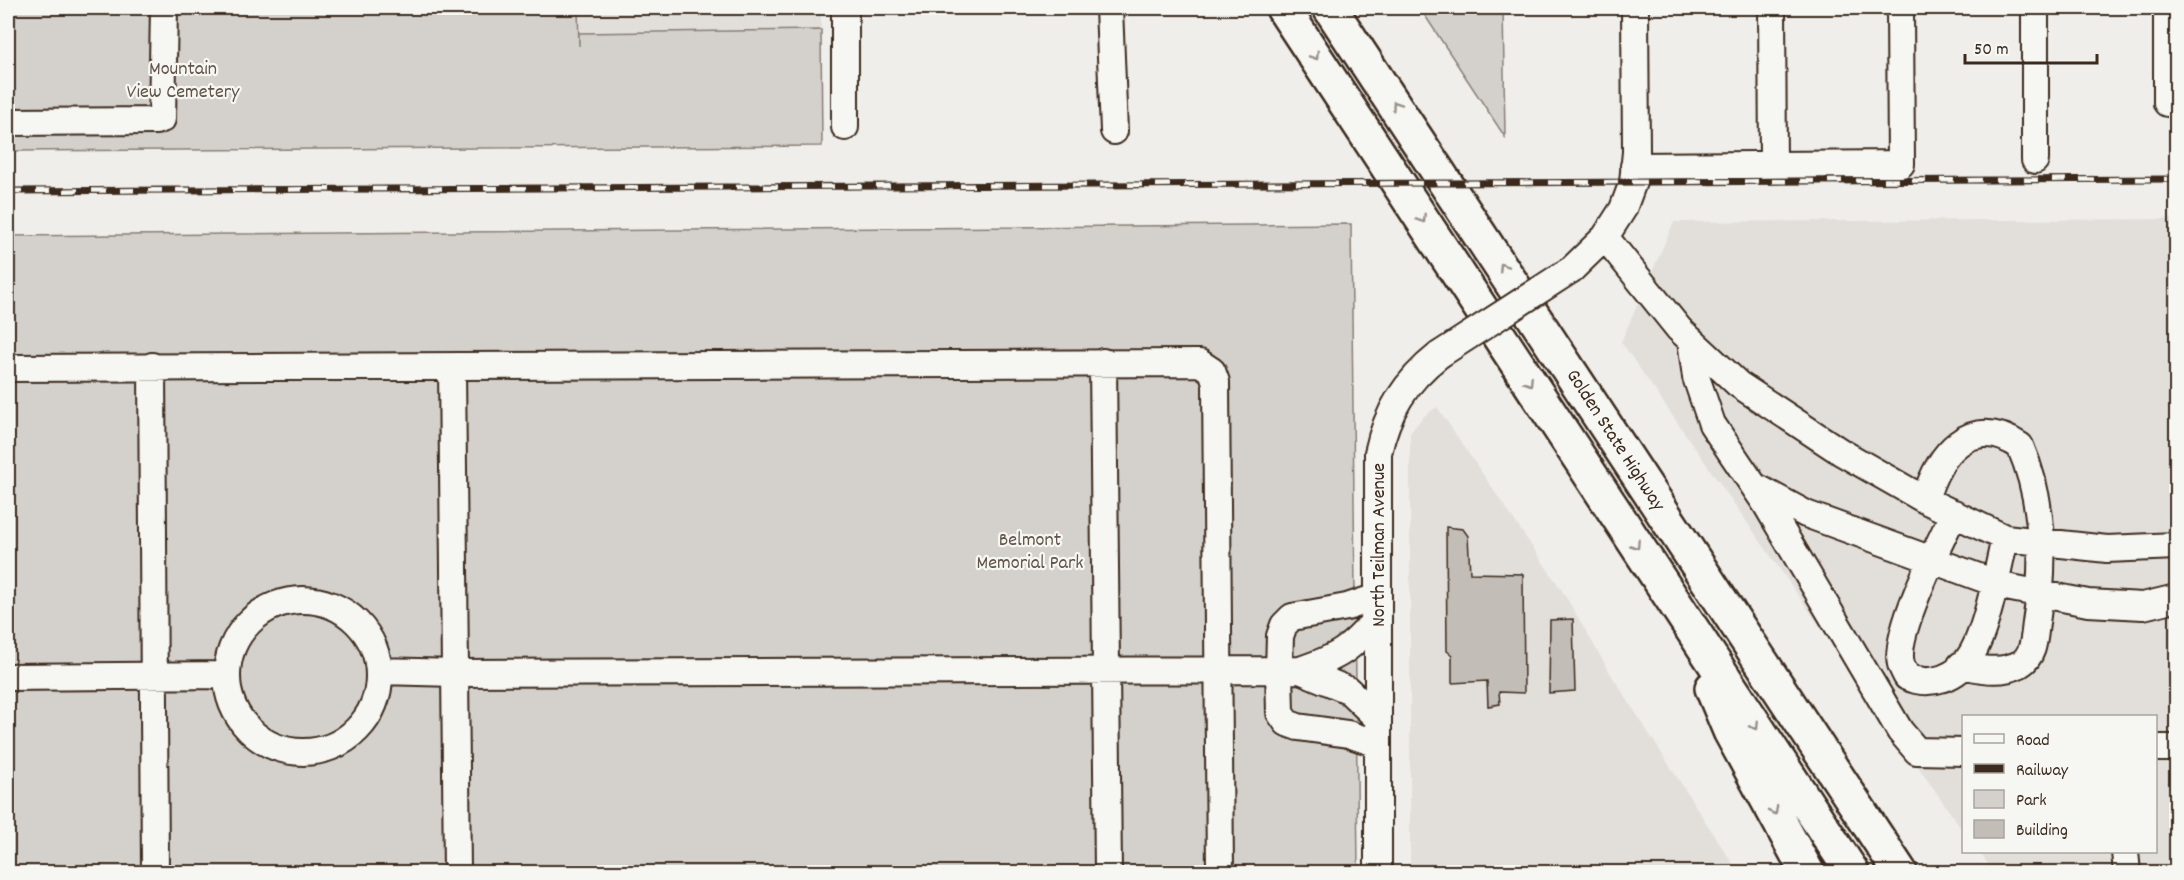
<svg xmlns="http://www.w3.org/2000/svg" width="2184" height="880" font-family="Dekko,sans-serif">
	<style>
		.built { fill: #e2dfdb }
		.green { fill: #d4d1cc; stroke: #887e75; stroke-width: 1.5 }
		.building { fill: #c2bdb7; stroke: #3b2a1e; stroke-width: 1.5 }
		.lines { fill: none; stroke-linecap: round; stroke-linejoin: round }
		.minor-casing { stroke: #3b2a1e; stroke-width: 30 }
		.highway-casing { stroke: #3b2a1e; stroke-width: 38 }
		.minor { stroke: #f6f6f2; stroke-width: 26 }
		.highway { stroke: #f6f6f2; stroke-width: 33 }
		.rail-casing { stroke: #3b2a1e; stroke-width: 7 }
		.rail { stroke: #f6f6f2; stroke-width: 4.5; stroke-dasharray: 14; stroke-linecap: butt }
		.minor-bridge-casing { stroke: #3b2a1e; stroke-width: 30; stroke-linecap: butt }
		.minor-bridge { stroke: #f6f6f2; stroke-width: 26 }
		.oneway { stroke: #989088 }
		.labels { text-anchor: middle; stroke-width: 4.5; stroke-linejoin: round; paint-order: stroke }
		.park-label { font-size: 20px; fill: #61544a; stroke: #f6f6f2 }
		.street-label { font-size: 20px; fill: #3b2a1e; stroke: #f6f6f2 }
	</style>
	<rect width="100%" height="100%" fill="#efeeea"/>
	<filter id="ink" filterUnits="userSpaceOnUse"><feTurbulence type="fractalNoise" baseFrequency=".0167" numOctaves="2"/><feDisplacementMap in="SourceGraphic" scale="12" xChannelSelector="R" yChannelSelector="G"/><feConvolveMatrix kernelMatrix="1 2 1 2 8 2 1 2 1" color-interpolation-filters="sRGB"/></filter>
	<g filter="url(#ink)">
		<path class="built" d="M579 8H821V30L579 33Z
			M2176 219V872H1994L1979 852H2156V716H1964L1963 831 1621 342 1674 222Z
			M1437 407 1563 592 1612 676 1738 872H1410V433L1423 417Z"/>
		<path class="green" d="M8 8H578L579 46V33L821 30 822 146 8 151Z
			M1420 8H1503L1505 137Z
			M1351 224 1358 872H8V236Z"/>
		<path class="building" d="M1446 527 1463 529 1468 536 1470 573 1523 574 1524 693 1499 692 1500 704 1488 706 1487 681 1452 683V655L1447 651Z
			M1573 619 1575 691 1549 693 1550 620Z"/>
		<g class="lines">
			<defs>
				<path id="minor" d="M845 8V127
					M1109 8 1114 131
					M1772 8 1773 165
					M2035 8V160
					M2167 8V103
					M8 122 156 121 162 119 164 8
					M1634 166 1901 164 1900 8
					M1605 237 1679 329 1738 384 1841 452 1925 500 2005 538 2107 549 2176 546
					M1572 269 1605 237 1623 209 1633 182 1636 152 1635 8
					M1691 340 1696 377 1712 424 1766 504 1900 731 1917 751 1964 752
					M1103 362 1108 872
					M152 366 155 872
					M452 367 457 872
					M8 368 1200 363 1212 371 1216 382 1220 872
					M1758 488 1806 514 2006 587 2088 603 2143 606 2176 598
					M1925 500C1938 455 1970 412 2020 446 2044 501 2045 565 2036 623 2034 638 2034 656 2020 664 2000 674 1982 669 1961 665
					M1954 513C1940 542 1893 634 1901 664 1902 668 1905 673 1907 677 1930 687 1958 678 1971 655 1987 630 1998 568 2005 538
					M1377 597 1347 607 1292 617 1284 625 1280 636 1279 670 1280 713 1287 723 1298 727 1348 734 1378 744
					M227 676a76 76 0 1 1 152 0a76 76 0 1 1-152 0Z
					M1300 670C1339 657 1350 650 1377 618
					M380 671 455 673 1300 670 1348 690 1377 718
					M8 677 227 675
					M2156 748H2176
					M2125 852 2127 872
					M1378 872V453C1387 411 1406 381 1439 355"/>
				<path id="highway" d="M1283 8 1852 872
					M1330 8 1900 872
					M1712 688 1730 731 1807 872"/>
			</defs>
			<use href="#minor" class="minor-casing"/>
			<use href="#highway" class="highway-casing"/>
			<use href="#minor" class="minor"/>
			<use href="#highway" class="highway"/>
			<defs>
				<path id="rail" d="M8 191 2176 179"/>
			</defs>
			<use href="#rail" class="rail-casing"/>
			<use href="#rail" class="rail"/>
			<defs>
				<path id="minor-bridge" d="M1439 355 1572 269"/>
			</defs>
			<use href="#minor-bridge" class="minor-bridge-casing"/>
			<use href="#minor-bridge" class="minor-bridge"/>
		</g>
		<defs><path id="oneway-chevron" d="M-2-3.5L2.5 0L-2 3.5" fill="none" stroke-width="1.6" stroke-linecap="round" stroke-linejoin="round" transform="scale(1.5)"/></defs>
		<g class="oneway">
			<use href="#oneway-chevron" transform="translate(1315 56) rotate(57)"/>
			<use href="#oneway-chevron" transform="translate(1396 105) rotate(-124)"/>
			<use href="#oneway-chevron" transform="translate(1422 219) rotate(57)"/>
			<use href="#oneway-chevron" transform="translate(1503 267) rotate(-123)"/>
			<use href="#oneway-chevron" transform="translate(1529 382) rotate(57)"/>
			<use href="#oneway-chevron" transform="translate(1636 545) rotate(57)"/>
			<use href="#oneway-chevron" transform="translate(1755 726) rotate(57)"/>
			<use href="#oneway-chevron" transform="translate(1774 811) rotate(62)"/>
		</g>
	</g>
	<g class="labels">
		<g class="park-label">
			<text x="183" y="74">Mountain<tspan x="183" dy="23">View Cemetery</tspan></text>
			<text x="1030" y="545">Belmont<tspan x="1030" dy="23">Memorial Park</tspan></text>
		</g>
		<g class="street-label">
			<text transform="translate(1617 439) rotate(57)" y="7">Golden State Highway</text>
			<text transform="translate(1377 545) rotate(-90)" y="7">North Teilman Avenue</text>
		</g>
	</g>
	<rect width="2184" height="880" fill="none" stroke="#f6f6f2" stroke-width="30"/>
	<rect x="15" y="15" width="2154" height="850" fill="none" stroke="#3b2a1e" stroke-width="2" filter="url(#ink)"/>
	<rect x="1962" y="715" width="195" height="138" fill="#f6f6f2" stroke="#aba49d" stroke-width="1.5"/>
	<rect x="1974" y="734" width="30" height="9" fill="#f6f6f2" stroke="#aba49d" stroke-width="1.5"/>
	<text x="2016" y="745" font-size="18" fill="#3b2a1e">Road</text>
	<rect x="1974" y="764" width="30" height="9" fill="#3b2a1e" stroke="#aba49d" stroke-width="1.5"/>
	<text x="2016" y="775" font-size="18" fill="#3b2a1e">Railway</text>
	<rect x="1974" y="790" width="30" height="18" fill="#d4d1cc" stroke="#aba49d" stroke-width="1.5"/>
	<text x="2016" y="805" font-size="18" fill="#3b2a1e">Park</text>
	<rect x="1974" y="820" width="30" height="18" fill="#c2bdb7" stroke="#aba49d" stroke-width="1.5"/>
	<text x="2016" y="835" font-size="18" fill="#3b2a1e">Building</text>
	<path d="M1965 54v9h132v-9" fill="none" stroke="#3b2a1e" stroke-width="3"/>
	<text x="1974" y="54" font-size="18" fill="#3b2a1e" stroke="#f6f6f2" stroke-width="4.5" paint-order="stroke">50 m</text>
</svg>
